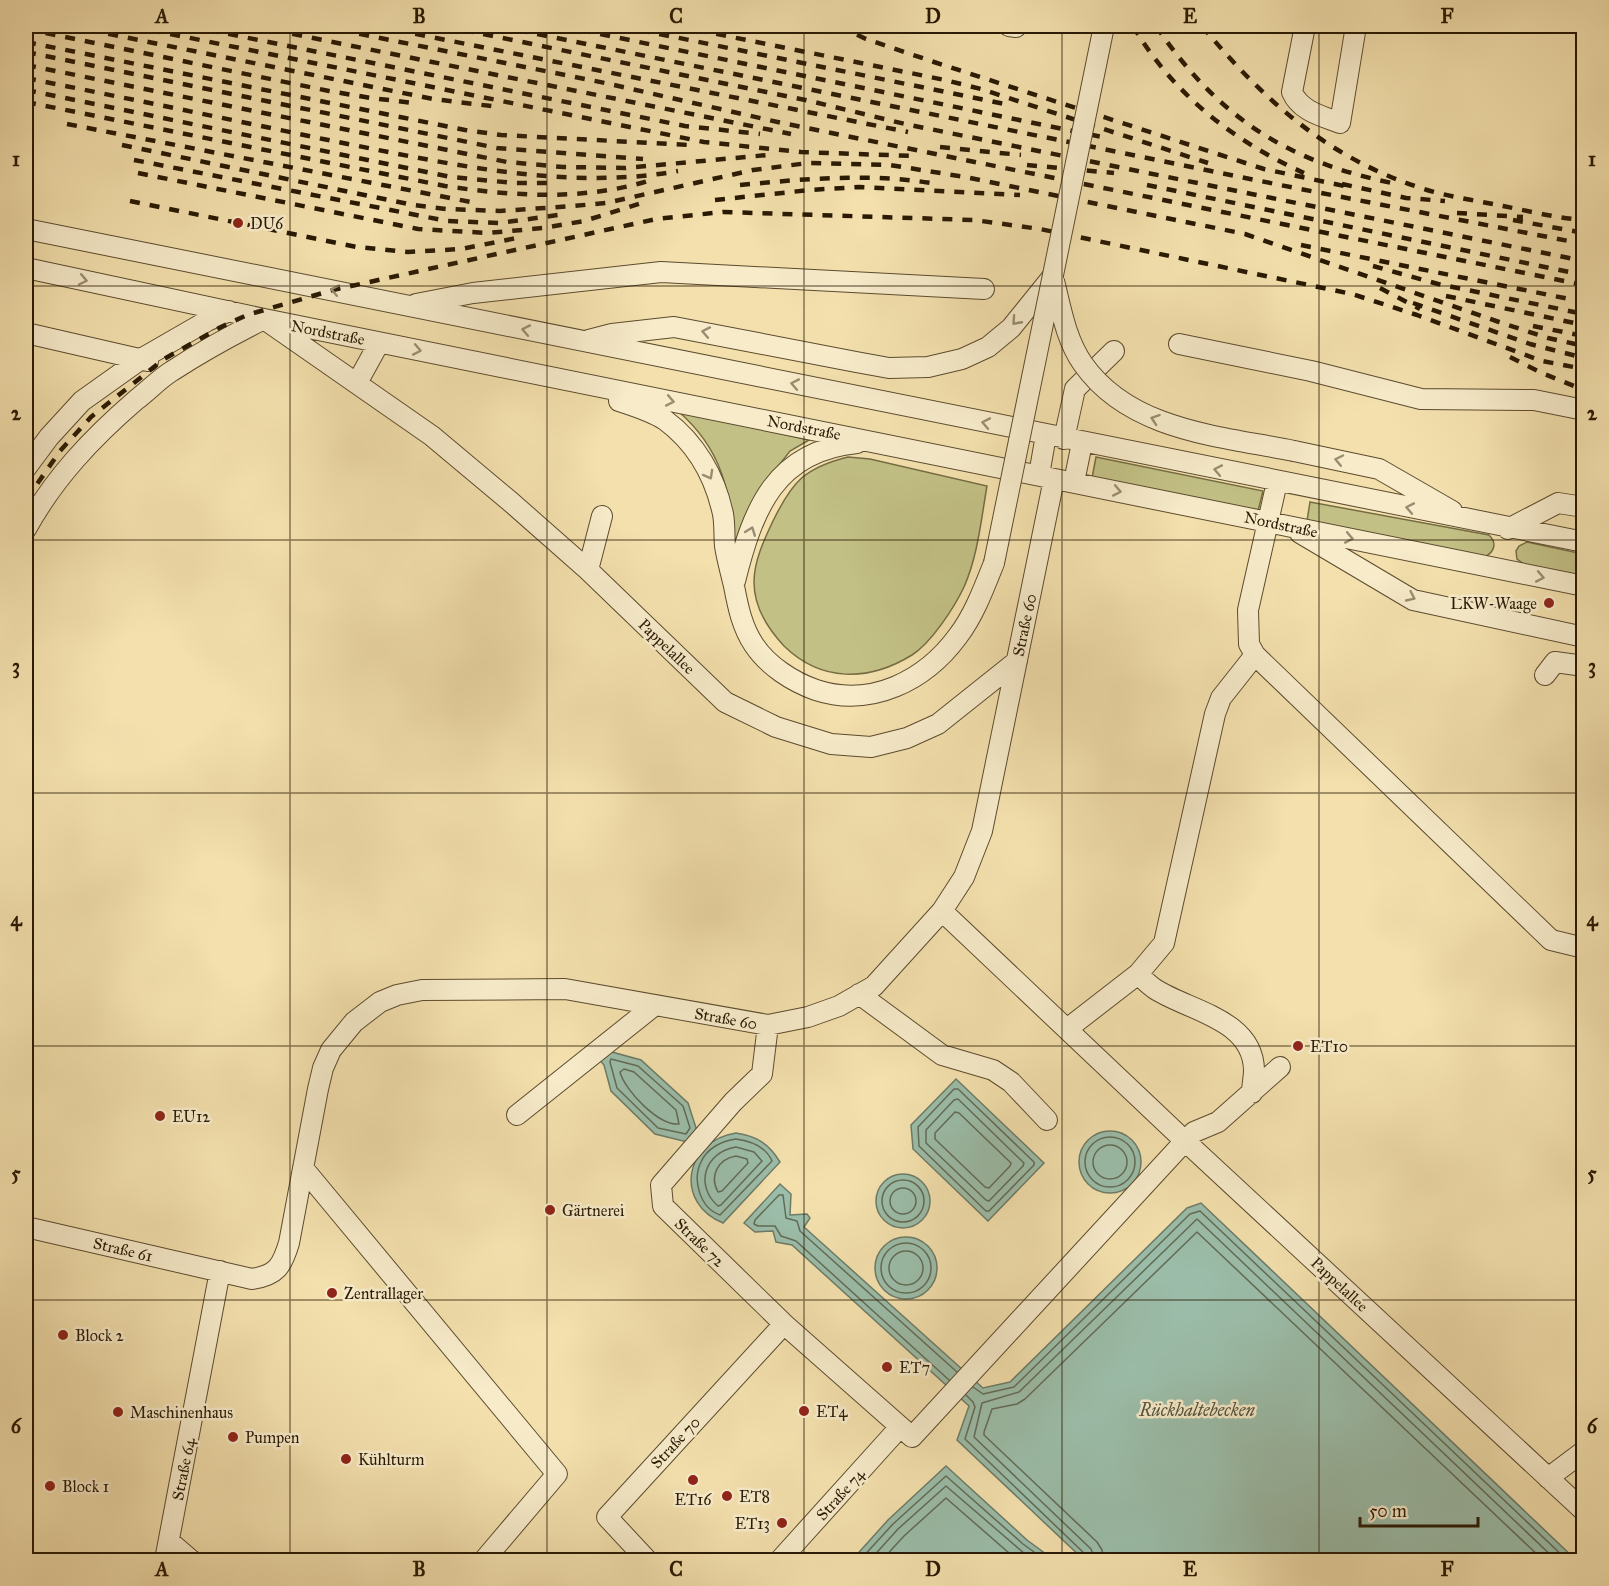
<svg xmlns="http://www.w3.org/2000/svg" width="1609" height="1586" font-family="'IM FELL Great Primer',serif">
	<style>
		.green { fill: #c2c085; stroke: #766c44; stroke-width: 1.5 }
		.water { fill: #9bbda9; stroke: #6d7b67; stroke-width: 1.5 }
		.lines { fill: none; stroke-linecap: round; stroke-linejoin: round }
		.shore { stroke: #626b56; stroke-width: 1.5 }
		.minor-casing { stroke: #5c4b2e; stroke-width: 22 }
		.minor { stroke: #f7ebca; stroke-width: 20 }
		.rail { stroke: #291903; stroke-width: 4.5; stroke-dasharray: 10 10; stroke-linecap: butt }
		.minor-bridge-casing { stroke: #5c4b2e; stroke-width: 22; stroke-linecap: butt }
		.minor-bridge { stroke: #f7ebca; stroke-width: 20 }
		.oneway { stroke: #9a8c70 }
		.grid { fill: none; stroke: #291903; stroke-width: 1.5; stroke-opacity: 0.55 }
		.poi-dot { fill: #8f2418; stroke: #f7ebca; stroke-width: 2 }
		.labels { text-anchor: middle; stroke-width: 5; stroke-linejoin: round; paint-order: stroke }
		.poi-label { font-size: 16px; fill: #291903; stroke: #f7ebca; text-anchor: start }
		.street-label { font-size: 16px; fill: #291903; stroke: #f7ebca }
		.water-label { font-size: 18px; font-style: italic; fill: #51523d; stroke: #f7ebca }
		.neatline { fill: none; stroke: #291903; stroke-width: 2 }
		.grid-label { font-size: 20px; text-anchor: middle; font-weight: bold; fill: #291903 }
	</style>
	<rect width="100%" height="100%" fill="#f3e0ad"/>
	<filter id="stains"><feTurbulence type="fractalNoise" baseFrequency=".00333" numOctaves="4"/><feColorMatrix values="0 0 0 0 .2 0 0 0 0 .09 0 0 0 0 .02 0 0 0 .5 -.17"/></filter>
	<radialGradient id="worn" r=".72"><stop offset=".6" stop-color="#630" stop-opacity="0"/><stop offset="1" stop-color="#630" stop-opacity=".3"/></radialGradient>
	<path class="green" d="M678 411 809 440 790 451 766 482 735 549C729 491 724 451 678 411Z
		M848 457 870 459 987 486C981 520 978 555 964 587 954 608 931 643 912 655 868 682 821 682 784 646 768 629 754 606 754 582 754 561 764 540 773 521 792 482 804 468 848 457Z
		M1096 457 1263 491 1258 511 1092 478Z
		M1310 502 1489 535C1497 543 1495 551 1485 557L1307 521Z
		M1527 542 1583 554V577L1525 565 1517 559 1516 551 1519 546Z"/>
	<path class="water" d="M608 1047 612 1052 641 1060 688 1103 697 1131 687 1142 655 1134 611 1091 604 1065 597 1057Z
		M956 1079 1044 1163 988 1221 913 1149 911 1125Z
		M1079 1162a31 31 0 1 1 62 0a31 31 0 1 1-62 0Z
		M736 1133C757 1136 769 1144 780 1162L723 1223C674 1203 684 1141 736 1133Z
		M876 1201a27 27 0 1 1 54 0a27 27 0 1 1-54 0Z
		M780 1184 791 1194 790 1215 807 1214 810 1218 804 1227 983 1388 1010 1382 1187 1208 1201 1203 1576 1560H1084L957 1440 969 1406 792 1245 776 1242 773 1231 755 1232 744 1223Z
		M875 1268a31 31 0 1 1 62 0a31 31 0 1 1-62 0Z
		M946 1466 1027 1540 1054 1560H852L888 1520Z"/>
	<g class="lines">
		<path class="shore" d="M611 1059 638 1066 683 1106 690 1128 686 1134 658 1128 617 1088 610 1062Z
			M624 1069 634 1072 676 1110 679 1124C659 1126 625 1091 620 1072Z
			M954 1089H958L1034 1162V1165L989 1211H986L919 1146 918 1127Z
			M958 1099 1024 1163 1023 1166 989 1201 986 1200 926 1143V1130L954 1100Z
			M955 1112 959 1113 1011 1163 1010 1166 989 1188 985 1187 935 1139V1133Z
			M1085 1162a25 25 0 1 1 50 0a25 25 0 1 1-50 0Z
			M736 1139C751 1141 766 1147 772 1161L720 1215C700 1208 692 1180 701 1162 707 1148 722 1141 736 1139Z
			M1093 1162a17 17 0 1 1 34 0a17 17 0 1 1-34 0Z
			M736 1147 754 1152 762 1161 721 1205 718 1206C694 1185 705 1152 736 1147Z
			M736 1156 747 1159 748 1163 722 1191 718 1192C709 1176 718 1159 736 1156Z
			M882 1201a21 21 0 1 1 42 0a21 21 0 1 1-42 0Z
			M890 1201a13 13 0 1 1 26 0a13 13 0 1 1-26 0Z
			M881 1268a25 25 0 1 1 50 0a25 25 0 1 1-50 0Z
			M889 1268a17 17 0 1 1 34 0a17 17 0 1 1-34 0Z
			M949 1380 796 1241 781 1236 775 1226H758L754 1224 755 1220 779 1195H783L786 1218 797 1221 800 1231 957 1372
			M973 1387 983 1394 1014 1387 1190 1214 1200 1211 1567 1560
			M966 1395 973 1402 975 1407 965 1439 1085 1554 1087 1560
			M860 1560 893 1524 946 1476 1023 1544 1045 1560
			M870 1560 898 1529 946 1486 1032 1560
			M882 1560 904 1536 946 1498 1017 1560
			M1095 1560 1091 1549 974 1437 982 1403 1019 1392 1197 1219 1556 1560
			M1104 1560 1102 1550 1097 1542 984 1435V1432L992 1409 1017 1404 1025 1399 1197 1232 1543 1560"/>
		<defs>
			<path id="minor" d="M1009 26 1016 27V26
				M1305 26 1292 92C1300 111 1322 116 1340 123L1356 26
				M26 229 1584 542
				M26 268 264 319 1584 586
				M416 304 473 293 661 272 984 289
				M26 333 148 361
				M589 340 612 334 674 327 856 362 889 368 928 367 962 359 988 347 1011 328 1053 276
				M1179 344 1311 371 1421 399 1534 400 1584 410
				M357 383 379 343
				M619 401C634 406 651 411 665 420 696 443 715 477 723 514 725 525 724 535 725 546 727 559 731 573 734 586 738 607 742 627 754 645 768 666 793 682 816 690 871 708 925 681 958 636 974 615 984 588 994 563
				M1064 439 1075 389 1114 351
				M1294 451 1379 469 1452 511
				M26 468 49 437 82 401 141 359 207 321 229 311
				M1039 475 1046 435
				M1074 482 1082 443
				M1277 482 1248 610 1249 644 1255 655 1551 940 1584 948
				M26 529C54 478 92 438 136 400 148 391 159 379 172 371 201 352 232 335 264 319L432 436 512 503 588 570 725 702 776 727 831 744 871 747 907 738 938 724 1017 661
				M1508 529 1558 503 1584 507
				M1300 533 1413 600 1584 637
				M588 570 602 516
				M735 581C753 509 775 451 857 443
				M1545 675 1555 662 1584 666
				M1138 974C1143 979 1149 985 1155 989 1189 1011 1253 1019 1254 1070 1254 1077 1252 1086 1252 1093
				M859 994 942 1055 993 1070 1011 1082 1047 1120
				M768 1025 762 1074 733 1102 661 1185 663 1206 784 1324 912 1437 1185 1141 942 911
				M1067 1029 1138 974 1164 943 1215 714 1221 698 1255 655
				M1280 1067 1218 1122 1194 1132 1185 1141 1584 1511
				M517 1115 655 1005
				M303 1168 557 1474 484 1560
				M26 1227 252 1279C277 1275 282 1266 289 1243L318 1089 323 1068 331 1050 354 1022 380 1002 397 995 422 990 565 989 768 1025 808 1017 839 1006 874 986 942 911 964 877 982 831 1054 479
				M1548 1478 1584 1451
				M170 1542 191 1560
				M165 1560 220 1271
				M647 1560 607 1517 784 1324
				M780 1560 900 1427"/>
		</defs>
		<use href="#minor" class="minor-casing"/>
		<use href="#minor" class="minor"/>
		<path class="rail" d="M69 26 433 99 499 107
			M131 26 704 142 801 152 914 156
			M189 26 685 126 760 134
			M253 26 791 134
			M320 26 605 83 782 123 1584 285
			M376 26 908 132
			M444 26 810 101 905 124 1584 261
			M498 26 1280 185 1584 244
			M561 26 1102 137
			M620 26 1005 104
			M677 26 945 80 981 89 1208 163
			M839 26 866 39 934 62 1264 169 1349 187
			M1133 26C1173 94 1233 141 1304 173
			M1156 26C1217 116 1285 161 1392 183
			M1202 26C1265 102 1330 160 1427 190 1451 197 1478 201 1503 206 1529 211 1556 218 1584 220
			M26 29 329 91 371 98 414 103
			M26 42 465 130 501 135 689 145
			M26 52 497 148 643 159
			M26 65 507 162 563 167 625 168 768 155
			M26 78C125 98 224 118 323 139 436 161 563 192 678 171
			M26 90 451 177 514 183H548
			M26 102 445 186C512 196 582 201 648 181
			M67 124 476 203
			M122 145 413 205 446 209 500 211 573 206 606 203 753 170 808 163 890 165 965 177 1245 234 1499 322 1548 338 1584 346
			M940 147 1021 155
			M134 160 447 221 500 223 565 214
			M1027 165 1114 173
			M138 173 418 229 488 233 543 228 584 221 642 203
			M1342 184 1406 198 1445 201
			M740 185C804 179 867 173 931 183
			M1147 185 1584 275
			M715 200 810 190 859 187 1020 195
			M130 201 357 247 408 252 461 249 517 238
			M1457 213 1523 217
			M1513 220 1584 233
			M1301 245 1584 302
			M1373 266 1438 284 1584 314
			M1380 288 1420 309
			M1446 296 1584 325
			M1413 303 1530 344 1584 358
			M1533 326 1584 336
			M1510 357 1542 373 1584 390
			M26 500 60 451 91 417 164 359 221 327 247 315 333 290 656 219 723 212 974 220 1040 229 1352 294 1417 315 1542 361 1584 369"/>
		<defs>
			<path id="minor-bridge" d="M1054 281C1061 309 1066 340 1083 364 1130 431 1220 436 1294 451
				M994 563 1104 26"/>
		</defs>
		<use href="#minor-bridge" class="minor-bridge-casing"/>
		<use href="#minor-bridge" class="minor-bridge"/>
	</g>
	<defs><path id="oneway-chevron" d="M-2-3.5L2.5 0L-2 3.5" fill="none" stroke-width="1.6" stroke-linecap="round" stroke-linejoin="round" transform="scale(1.5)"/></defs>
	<g class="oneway">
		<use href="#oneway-chevron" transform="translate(83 280) rotate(12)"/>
		<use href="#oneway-chevron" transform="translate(335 290) rotate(-168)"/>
		<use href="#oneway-chevron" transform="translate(1016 321) rotate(132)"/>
		<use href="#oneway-chevron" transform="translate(526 330) rotate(-169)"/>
		<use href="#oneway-chevron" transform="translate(706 332) rotate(-169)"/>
		<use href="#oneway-chevron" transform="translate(417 350) rotate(11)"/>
		<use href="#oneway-chevron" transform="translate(795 384) rotate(-169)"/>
		<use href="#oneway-chevron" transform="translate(670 401) rotate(11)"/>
		<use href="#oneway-chevron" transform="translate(1155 419) rotate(-161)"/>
		<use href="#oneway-chevron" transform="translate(986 423) rotate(-169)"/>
		<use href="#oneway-chevron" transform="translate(1339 460) rotate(-168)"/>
		<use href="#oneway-chevron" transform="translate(1218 470) rotate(-169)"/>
		<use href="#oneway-chevron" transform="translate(709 475) rotate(61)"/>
		<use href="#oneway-chevron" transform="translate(1117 491) rotate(11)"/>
		<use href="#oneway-chevron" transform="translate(1410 508) rotate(-169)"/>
		<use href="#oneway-chevron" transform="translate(751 531) rotate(-69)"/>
		<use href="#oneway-chevron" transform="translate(1349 538) rotate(11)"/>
		<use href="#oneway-chevron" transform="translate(1540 577) rotate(11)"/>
		<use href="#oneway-chevron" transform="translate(1411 597) rotate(25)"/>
	</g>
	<path class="grid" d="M290 26V1560M547 26V1560M804 26V1560M1062 26V1560M1319 26V1560M26 286H1584M26 540H1584M26 793H1584M26 1046H1584M26 1300H1584"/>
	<g class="poi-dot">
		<circle cx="238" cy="223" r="6"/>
		<circle cx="1549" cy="603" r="6"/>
		<circle cx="1298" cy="1046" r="6"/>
		<circle cx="160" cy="1116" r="6"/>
		<circle cx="550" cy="1210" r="6"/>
		<circle cx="332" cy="1293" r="6"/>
		<circle cx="63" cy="1335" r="6"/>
		<circle cx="887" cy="1367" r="6"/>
		<circle cx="804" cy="1411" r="6"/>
		<circle cx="118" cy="1412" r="6"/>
		<circle cx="233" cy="1437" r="6"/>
		<circle cx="346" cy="1459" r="6"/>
		<circle cx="693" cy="1480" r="6"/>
		<circle cx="50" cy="1486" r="6"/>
		<circle cx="727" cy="1496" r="6"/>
		<circle cx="782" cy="1523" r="6"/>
	</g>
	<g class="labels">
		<g class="poi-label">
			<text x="250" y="229">DU6</text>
			<text x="1537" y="609" text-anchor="end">LKW-Waage</text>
			<text x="1310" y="1052">ET10</text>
			<text x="172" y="1122">EU12</text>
			<text x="562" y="1216">Gärtnerei</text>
			<text x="344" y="1299">Zentrallager</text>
			<text x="75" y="1341">Block 2</text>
			<text x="899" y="1373">ET7</text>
			<text x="816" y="1417">ET4</text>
			<text x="130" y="1418">Maschinenhaus</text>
			<text x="245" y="1443">Pumpen</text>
			<text x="358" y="1465">Kühlturm</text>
			<text x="62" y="1492">Block 1</text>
			<text x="739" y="1502">ET8</text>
			<text x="693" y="1505" text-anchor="middle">ET16</text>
			<text x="770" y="1529" text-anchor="end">ET13</text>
		</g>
		<g class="street-label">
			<text transform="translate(328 332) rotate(11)" y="6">Nordstraße</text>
			<text transform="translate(804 427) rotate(11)" y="6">Nordstraße</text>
			<text transform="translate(1281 524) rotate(12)" y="6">Nordstraße</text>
			<text transform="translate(1024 625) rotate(-78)" y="6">Straße 60</text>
			<text transform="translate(667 646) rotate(44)" y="6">Pappelallee</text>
			<text transform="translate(726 1018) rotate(10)" y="6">Straße 60</text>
			<text transform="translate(700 1242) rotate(44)" y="6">Straße 72</text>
			<text transform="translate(123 1249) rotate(13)" y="6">Straße 61</text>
			<text transform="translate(1340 1284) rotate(43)" y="6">Pappelallee</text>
			<text transform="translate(675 1442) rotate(-47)" y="6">Straße 70</text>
			<text transform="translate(183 1469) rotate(-79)" y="6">Straße 64</text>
			<text transform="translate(840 1494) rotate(-48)" y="6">Straße 74</text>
		</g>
		<g class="water-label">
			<text x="1197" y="1416">Rückhaltebecken</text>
		</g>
	</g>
	<rect width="1609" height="1586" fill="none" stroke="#f3e0ad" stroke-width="66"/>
	<path d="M1360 1517v9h118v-9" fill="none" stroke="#291903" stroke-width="3"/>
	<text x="1369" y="1517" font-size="18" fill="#291903" stroke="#f7ebca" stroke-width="4.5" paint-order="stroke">50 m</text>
	<rect x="33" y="33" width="1543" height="1520" class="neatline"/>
	<g class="grid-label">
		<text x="162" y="23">A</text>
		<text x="419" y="23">B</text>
		<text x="676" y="23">C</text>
		<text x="933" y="23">D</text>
		<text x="1190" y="23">E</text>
		<text x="1447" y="23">F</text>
		<text x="16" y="166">1</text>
		<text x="1592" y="166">1</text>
		<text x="16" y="420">2</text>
		<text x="1592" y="420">2</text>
		<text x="16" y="673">3</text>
		<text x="1592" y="673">3</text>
		<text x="16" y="926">4</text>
		<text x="1592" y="926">4</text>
		<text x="16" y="1180">5</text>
		<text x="1592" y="1180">5</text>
		<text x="16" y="1433">6</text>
		<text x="1592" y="1433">6</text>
		<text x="162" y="1576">A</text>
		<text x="419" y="1576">B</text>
		<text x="676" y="1576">C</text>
		<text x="933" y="1576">D</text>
		<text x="1190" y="1576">E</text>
		<text x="1447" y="1576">F</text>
	</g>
	<rect width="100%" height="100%" filter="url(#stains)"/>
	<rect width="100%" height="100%" fill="url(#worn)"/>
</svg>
